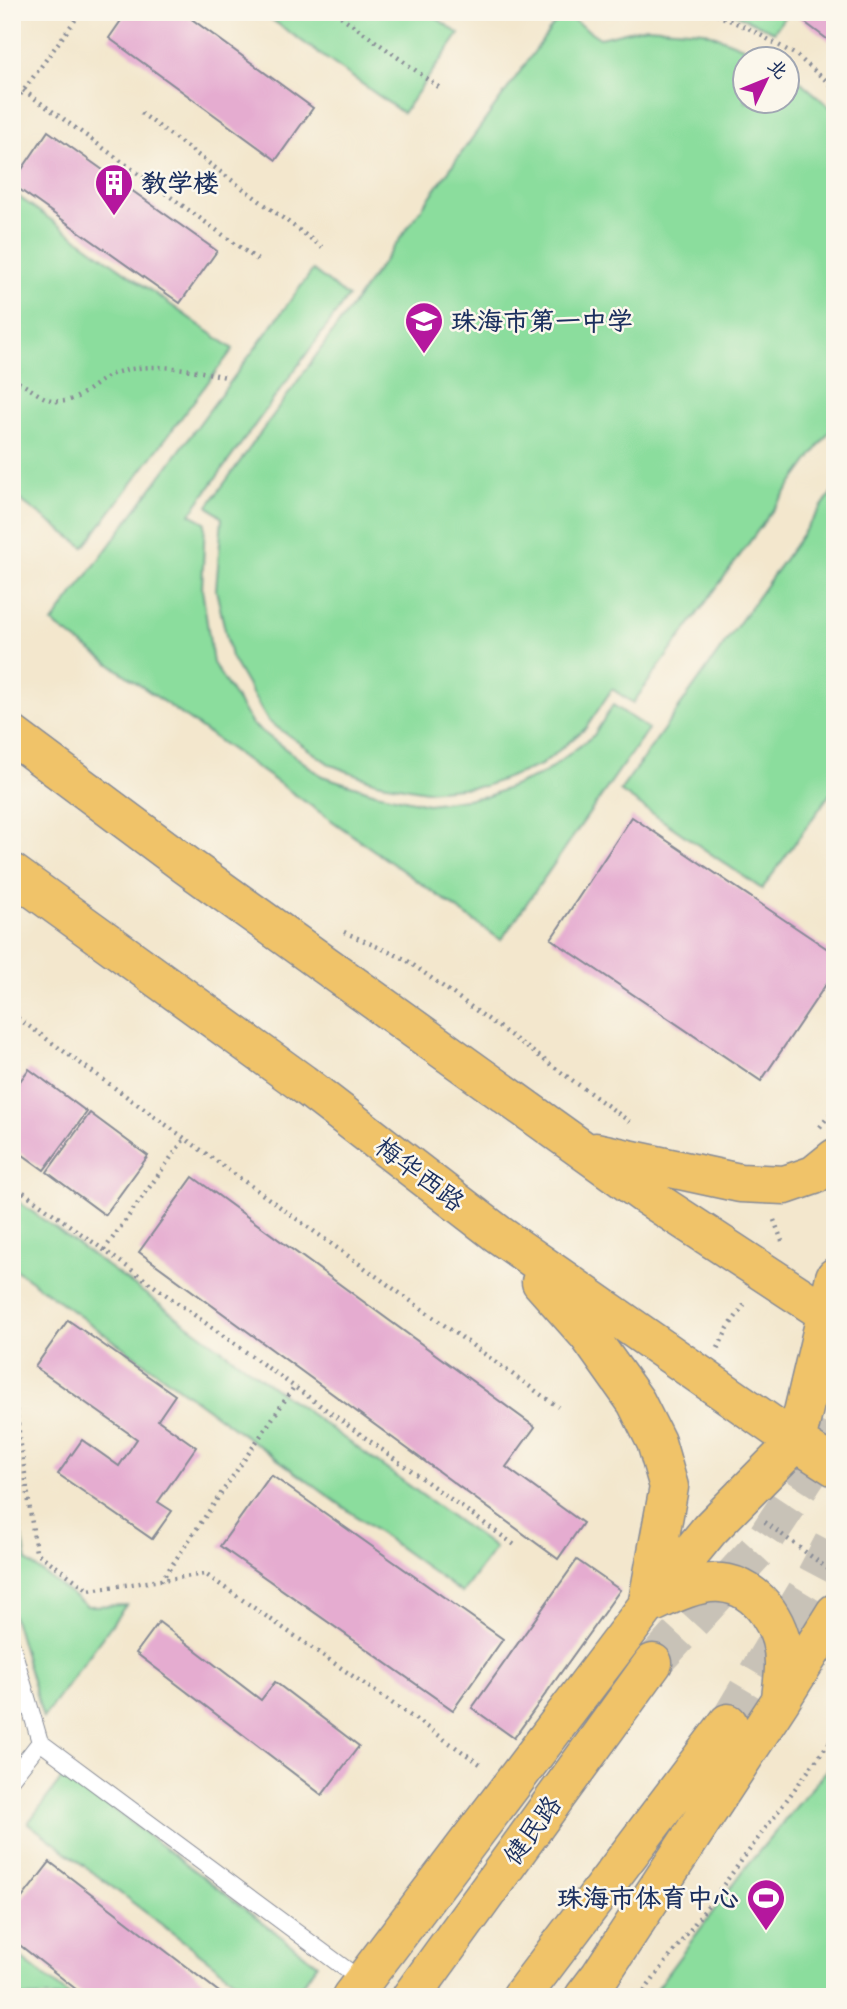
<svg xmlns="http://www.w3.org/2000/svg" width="847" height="2009" font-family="Mynerve,'LXGW WenKai TC',sans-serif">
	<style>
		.green { fill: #8bdd9d; stroke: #53867e; stroke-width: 2 }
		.building { fill: #e5acd0 }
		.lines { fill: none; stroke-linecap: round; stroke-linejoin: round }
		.primary-tunnel { stroke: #c8c2b7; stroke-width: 38; stroke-dasharray: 38 19; stroke-linecap: butt }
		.service-casing { stroke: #878b96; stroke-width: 18 }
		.primary-casing { stroke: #878b96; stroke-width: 41 }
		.path { stroke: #878b96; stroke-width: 4.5; stroke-dasharray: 2 5; stroke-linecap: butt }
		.service { stroke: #fff; stroke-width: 16 }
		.primary { stroke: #f0c369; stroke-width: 38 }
		.labels { text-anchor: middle; stroke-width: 5; stroke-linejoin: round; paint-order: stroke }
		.poi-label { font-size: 26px; font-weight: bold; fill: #1b2f5e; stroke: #fbf7ec; text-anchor: start }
		.street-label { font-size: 26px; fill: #1b2f5e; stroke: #fbf7ec }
	</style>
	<rect width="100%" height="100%" fill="#fbf7ec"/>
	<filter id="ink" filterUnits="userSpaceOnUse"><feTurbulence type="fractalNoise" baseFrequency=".0143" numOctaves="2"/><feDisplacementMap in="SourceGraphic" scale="14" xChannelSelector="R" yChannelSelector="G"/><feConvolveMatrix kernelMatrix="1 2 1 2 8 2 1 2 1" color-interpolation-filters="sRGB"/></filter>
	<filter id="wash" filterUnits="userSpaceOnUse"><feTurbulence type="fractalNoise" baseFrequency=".00686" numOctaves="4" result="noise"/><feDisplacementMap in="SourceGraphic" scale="28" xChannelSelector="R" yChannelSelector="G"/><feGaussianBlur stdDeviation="1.57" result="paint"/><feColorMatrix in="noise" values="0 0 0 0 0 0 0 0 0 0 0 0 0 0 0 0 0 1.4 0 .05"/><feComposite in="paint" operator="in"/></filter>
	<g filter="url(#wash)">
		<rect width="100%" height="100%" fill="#f3e7cd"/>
		<path class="green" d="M261 12H428L459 34 403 113Z
			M731 12H780L785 16 774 32Z
			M562 13 600 38 646 27 703 31 773 59 746 60V102H788V71L831 108 835 113V424L633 703 612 689 586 728 541 765 485 786 426 791 376 782 331 765 268 721 231 657 216 590 222 518 208 506Z
			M12 192 233 349 84 547 12 494Z
			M313 270 348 297 190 514 205 522 202 589 213 663 252 724 322 776 376 793 428 804 488 796 543 774 594 735 613 705 648 729 501 940 52 623Z
			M835 488V787L762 889 620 791Z
			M12 1197 495 1548 462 1593 12 1267Z
			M12 1481 27 1561 87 1606 126 1605 43 1718 12 1612Z
			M835 1760V1997H650L746 1867Z
			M66 1773 317 1964 293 1997H257L28 1823Z
			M12 1951 71 1997H12Z"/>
		<g id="blocks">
			<path class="building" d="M127 12H182L313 108 276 160 109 38Z
				M791 12H835V45Z
				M48 131 217 251 180 303 12 184Z
				M632 817 835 954V971L761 1081 551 939Z
				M29 1069 87 1112 44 1170 12 1147V1092Z
				M90 1113 148 1156 105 1215 47 1172Z
				M193 1177 535 1427 506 1467 583 1523 558 1559 139 1252Z
				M68 1320 175 1395 158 1420 196 1447 158 1502 172 1511 152 1539 58 1474 82 1440 119 1466 137 1439 35 1367Z
				M271 1475 503 1639 453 1710 220 1546Z
				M577 1560 620 1590 514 1738 472 1708Z
				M159 1622 261 1700 275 1682 359 1746 322 1795 136 1653Z
				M50 1862 219 1992 215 1997H86L12 1939V1911Z"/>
		</g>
	</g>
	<g filter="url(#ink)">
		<use href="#blocks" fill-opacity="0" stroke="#878b96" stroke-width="2"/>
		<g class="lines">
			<path class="primary-tunnel" d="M653 1663 760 1547 827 1445 835 1428
				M728 1723 815 1577 835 1539"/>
			<defs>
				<path id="service" d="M12 1646 40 1742 362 1981
					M12 1778 40 1742"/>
				<path id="primary" d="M12 735 186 865 644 1194 835 1319
					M12 873 302 1083 498 1234 796 1442 835 1467
					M596 1152 740 1183 785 1185 814 1175 835 1158
					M541 1282 589 1336 636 1402 656 1442 669 1487 648 1601
					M649 1605C670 1595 697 1581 721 1583 760 1586 785 1629 784 1666 784 1676 782 1688 781 1698
					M351 1997 647 1606 710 1529 796 1442 835 1277
					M411 1997 653 1663
					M521 1997 728 1723
					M584 1997 600 1976 781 1700 835 1613"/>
			</defs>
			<use href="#service" class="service-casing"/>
			<use href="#primary" class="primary-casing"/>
			<path class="path" d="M335 12 440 88
				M599 12 605 17 628 12
				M710 12 748 28 796 55 835 88
				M12 27 23 12
				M12 82 259 261
				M12 106 81 12
				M141 113 322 247
				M12 380C28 384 39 399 56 401 79 405 97 378 118 372 153 362 191 369 226 377
				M344 932 405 959 630 1122
				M12 1014 558 1407
				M820 1127 835 1108
				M12 1184 516 1546
				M774 1220 782 1241
				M104 1250 185 1138
				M718 1348 728 1328 746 1302
				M12 1382 36 1552 89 1590 205 1574 483 1766
				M765 1522 835 1574
				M161 1581 294 1387
				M12 1995 15 1997
				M640 1997 835 1735"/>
			<use href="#service" class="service"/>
			<use href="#primary" class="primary"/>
		</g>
	</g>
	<defs>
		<symbol id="building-pin" viewBox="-11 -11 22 30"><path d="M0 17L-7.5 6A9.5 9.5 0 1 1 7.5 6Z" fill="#b5179e" stroke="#fbf7ec"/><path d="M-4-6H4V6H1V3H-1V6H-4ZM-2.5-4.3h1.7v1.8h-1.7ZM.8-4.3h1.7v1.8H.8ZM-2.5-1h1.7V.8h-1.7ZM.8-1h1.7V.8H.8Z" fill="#fff"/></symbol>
		<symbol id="school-pin" viewBox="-11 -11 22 30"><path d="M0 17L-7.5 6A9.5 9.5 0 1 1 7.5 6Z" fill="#b5179e" stroke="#fbf7ec"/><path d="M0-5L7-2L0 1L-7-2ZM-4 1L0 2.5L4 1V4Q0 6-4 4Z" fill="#fff"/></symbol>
		<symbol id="stadium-pin" viewBox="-11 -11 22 30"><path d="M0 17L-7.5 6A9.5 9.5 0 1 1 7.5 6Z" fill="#b5179e" stroke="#fbf7ec"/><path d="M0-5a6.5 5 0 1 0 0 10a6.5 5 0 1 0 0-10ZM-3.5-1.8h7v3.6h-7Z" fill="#fff"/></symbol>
	</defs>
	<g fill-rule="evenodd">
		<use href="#building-pin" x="92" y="161" width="44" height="60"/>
		<use href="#school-pin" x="402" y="299" width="44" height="60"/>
		<use href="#stadium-pin" x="744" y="1876" width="44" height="60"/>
	</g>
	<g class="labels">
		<g class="poi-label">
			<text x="141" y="192">教学楼</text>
			<text x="451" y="330">珠海市第一中学</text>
			<text x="739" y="1907" text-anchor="end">珠海市体育中心</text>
		</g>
		<g class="street-label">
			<text transform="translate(420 1174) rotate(37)" y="9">梅华西路</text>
			<text transform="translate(532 1830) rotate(-54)" y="9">健民路</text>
		</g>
	</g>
	<rect width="847" height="2009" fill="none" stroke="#fbf7ec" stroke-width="42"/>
	<g transform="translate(766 80) rotate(47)"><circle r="33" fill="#fbf7ec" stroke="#a1a7b3" stroke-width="2"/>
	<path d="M0-5L12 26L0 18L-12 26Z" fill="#b5179e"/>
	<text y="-10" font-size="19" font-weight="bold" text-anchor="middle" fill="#1b2f5e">北</text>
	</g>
</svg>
